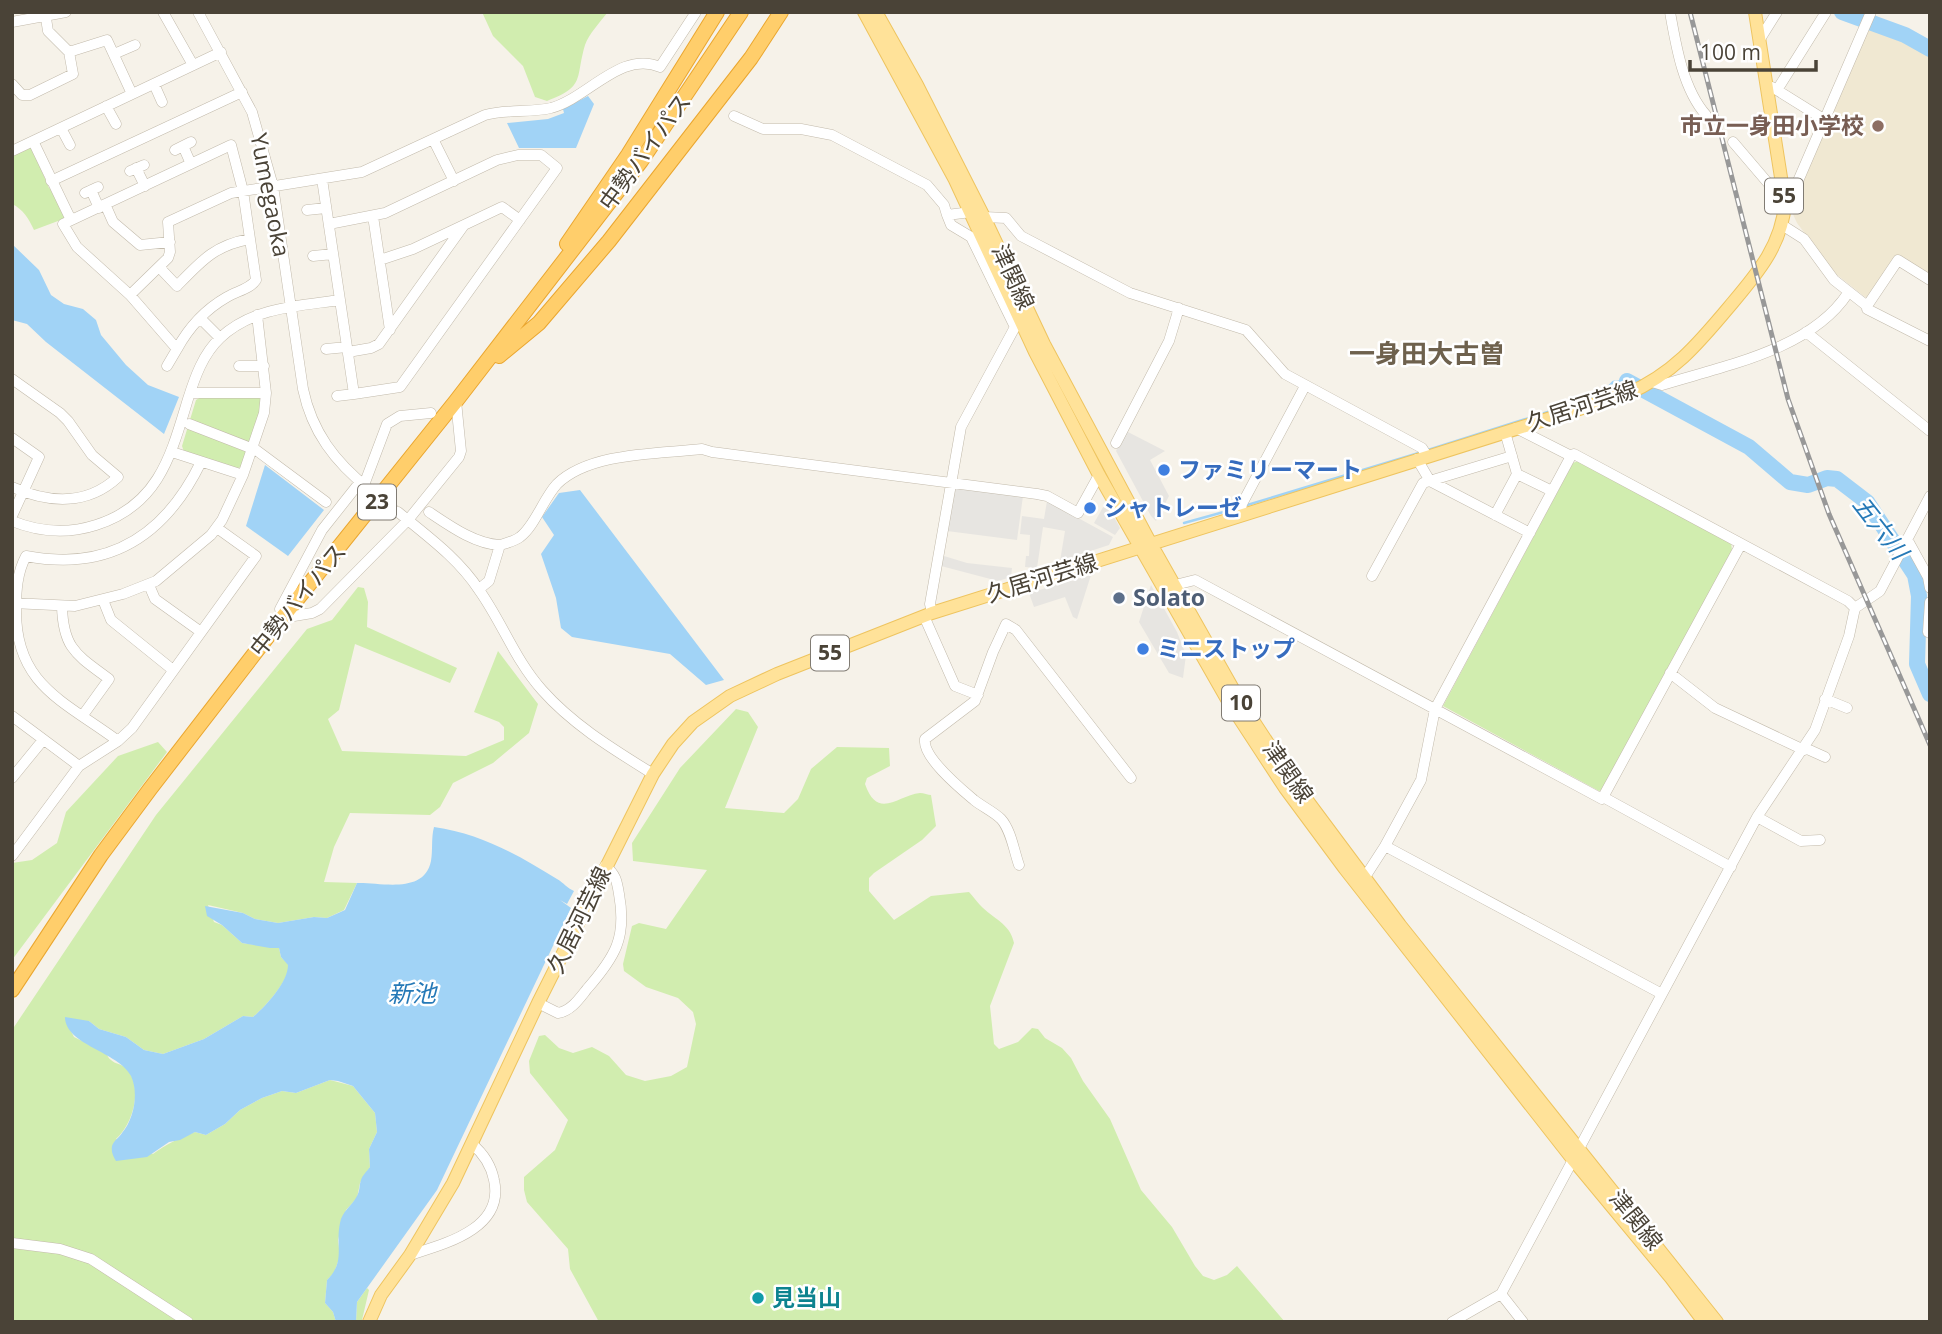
<svg xmlns="http://www.w3.org/2000/svg" width="1942" height="1334" font-family="'Open Sans','Noto Sans JP',sans-serif">
	<style>
		.education { fill: #f0e8d2 }
		.green { fill: #d1edaf }
		.parking { fill: #e7e5e1 }
		.water { fill: #a1d3f6 }
		.lines { fill: none; stroke-linecap: round; stroke-linejoin: round }
		.stream { stroke: #a1d3f6; stroke-width: 2.5 }
		.river { stroke: #a1d3f6; stroke-width: 16 }
		.minor-tunnel { stroke: #d4cfc5; stroke-width: 10; stroke-dasharray: 10 5; stroke-linecap: butt }
		.minor-casing { stroke: #c2baab; stroke-width: 11 }
		.major-casing { stroke: #eec45f; stroke-width: 14 }
		.highway-casing { stroke: #eaa62f; stroke-width: 16 }
		.minor { stroke: #fff; stroke-width: 10 }
		.major { stroke: #ffe299; stroke-width: 12 }
		.highway { stroke: #ffce6b; stroke-width: 14 }
		.rail-casing { stroke: #989898; stroke-width: 5 }
		.rail { stroke: #fff; stroke-width: 2.5; stroke-dasharray: 8; stroke-linecap: butt }
		.education-dot { fill: #8d6e63; stroke: #fff; stroke-width: 2.5 }
		.shop-dot { fill: #3f7fe0; stroke: #fff; stroke-width: 2.5 }
		.service-dot { fill: #5c6f8a; stroke: #fff; stroke-width: 2.5 }
		.culture-dot { fill: #0f9aa8; stroke: #fff; stroke-width: 2.5 }
		.labels { text-anchor: middle; stroke-width: 5; stroke-linejoin: round; paint-order: stroke }
		.shield { fill: #fff; stroke: #807b73; stroke-width: 2 }
		.shield-label { font-size: 21px; font-weight: bold; fill: #4a4337 }
		.education-label { font-size: 23px; font-weight: bold; fill: #785e54; stroke: #fff; text-anchor: end }
		.street-label { font-size: 23px; fill: #4a4337; stroke: #fff }
		.shop-label { font-size: 23px; font-weight: bold; fill: #366cbe; stroke: #fff; text-anchor: start }
		.service-label { font-size: 23px; font-weight: bold; fill: #4e5e75; stroke: #fff; text-anchor: start }
		.culture-label { font-size: 23px; font-weight: bold; fill: #0d838f; stroke: #fff; text-anchor: start }
		.water-label { font-size: 24px; font-style: italic; fill: #2579b7; stroke: #fff }
		.quarter-label { font-size: 26px; font-weight: bold; fill: #6e614d; stroke: #fff }
	</style>
	<rect width="100%" height="100%" fill="#f6f2e9"/>
	<path class="education" d="M1869 29 1901 38 1930 53V278L1898 258 1870 301 1836 274 1797 223 1792 212 1795 198Z"/>
	<path class="green" d="M482 12H608C600 22 589 34 585 45 575 79 586 86 547 101L535 97 523 66 493 36Z
		M31 146 49 188 55 192 66 218 34 230C29 219 23 209 12 204V155Z
		M201 397H258L263 401 243 466 236 469 184 452 182 446 196 400Z
		M1578 461 1731 543 1732 550 1604 789 1599 791 1443 706 1573 463Z
		M358 587 364 588 368 602 367 627 457 668 450 683 355 644 339 710 328 719 342 751 466 756 504 740V727L499 722 474 712 498 651 538 704 529 733 493 763 453 783 440 807 430 815 350 813 334 847 324 882 357 883 344 910 327 918 314 917 278 923 255 919 243 913 208 905 214 922 222 925 242 943 279 948 281 957 289 965C288 982 266 1006 253 1017L243 1016 204 1039 163 1054 144 1050 126 1037 99 1029 89 1021 71 1031 74 1037C83 1042 95 1046 104 1052 109 1055 106 1056 111 1060 115 1064 122 1064 126 1068 144 1087 133 1124 116 1139L153 1154C166 1144 180 1138 195 1132L206 1135 225 1124 240 1110 262 1098 282 1091 296 1093 330 1080 353 1086 375 1113 377 1132 369 1149 370 1167 360 1183 357 1198 346 1210 338 1240 340 1256 334 1273 327 1280 325 1303 333 1312 336 1322H12V1030L156 815 307 629 332 620Z
		M736 709 748 712 758 727 725 808 784 813 798 799 811 769 837 747 889 748 890 766 867 778 865 784C878 821 898 795 920 793 924 793 928 795 931 795L936 826 922 840 874 873 869 878V891L894 920 931 896 969 892C973 896 976 901 980 905 993 919 1010 923 1014 943L990 1006 994 1044 999 1049 1018 1042 1032 1028 1038 1029 1045 1038 1062 1048 1071 1058 1083 1081 1110 1119 1141 1190 1172 1227 1195 1266 1203 1276 1214 1280 1227 1275 1237 1266 1285 1322H599L570 1269 568 1249 527 1202 524 1190V1177L555 1150 568 1120 530 1073 529 1061 539 1036 545 1035 559 1048 573 1053 592 1047 609 1056 626 1075 645 1081 671 1076 687 1067 696 1024 693 1012 678 998 646 987 624 971 623 964 632 926 639 923 666 929 707 870 633 861 632 843 680 768Z
		M158 742 167 752 12 960V863L32 860 57 843 66 812 118 756Z
		M367 1288 369 1290 362 1320 356 1322 357 1302Z"/>
	<path class="parking" d="M1126 431 1165 451 1150 460 1169 496 1156 521 1151 516 1116 451Z
		M955 487 1023 496 1017 540 947 531Z
		M1047 501 1113 537 1109 545 1060 561 1065 531 1043 527 1037 568 1025 567 1026 556H1029L1030 535 1020 534 1022 516 1044 519Z
		M1106 502 1120 528 1115 535 1094 523Z
		M944 556 967 563 1012 568 1011 577 998 581 941 566Z
		M1091 575 1077 619 1073 617 1065 597 1034 607 1029 593Z
		M1151 585 1177 632 1186 655 1183 678 1169 673 1139 622Z"/>
	<path class="water" d="M588 96 594 104 576 148H519L507 123 548 119 564 113 563 109Z
		M12 244 39 270 51 295 64 304 83 309 96 320 101 335 126 365 148 385 179 397 164 434 46 342 27 324 12 320Z
		M265 465 324 510 288 556 246 526Z
		M580 490 724 680 706 685 670 654 572 637 561 628 556 598 541 554 554 535 542 517 559 493Z
		M434 827C481 834 517 854 557 879 564 883 567 888 574 891L567 904 560 900 571 908 437 1190 357 1302 356 1322H336L333 1312 325 1303 327 1280C346 1261 335 1246 340 1223 342 1211 352 1206 357 1196 360 1191 359 1186 361 1180 362 1176 367 1171 370 1167L369 1149 377 1132 375 1113 353 1086 338 1081 330 1080 296 1093 282 1091 262 1098 240 1110 225 1124 206 1135 195 1132 180 1140 169 1142 147 1157 116 1161C113 1156 111 1152 112 1146 114 1140 119 1138 122 1133 134 1119 139 1093 131 1076 119 1052 65 1045 65 1017L89 1021 99 1029 126 1037 144 1050 163 1054 204 1039 243 1016 253 1017C266 1006 288 982 288 965L281 957 279 948H270L242 943 222 925 207 916 205 906 243 913 255 919 278 923 314 917 327 918 345 910 357 883C380 882 424 895 431 861 433 850 431 838 434 827Z"/>
	<g class="lines">
		<path class="stream" d="M1428 450 1601 395 1613 382 1627 381
			M1244 506 1422 452
			M1184 523 1238 508"/>
		<path class="river" d="M1842 12 1905 35 1930 49
			M1627 381 1749 447 1790 482 1808 485 1827 478 1837 479 1867 502 1915 575 1919 596 1917 664 1930 694"/>
		<path class="minor-tunnel" d="M375 494 398 512"/>
		<defs>
			<path id="minor" d="M45 12 48 31 69 52 107 40 132 94
				M163 12 193 65
				M198 12 252 112 273 186 303 389C312 432 335 462 369 489
				M1670 12C1676 46 1683 89 1706 115
				M12 22 66 12
				M1760 39 1777 12
				M114 54 135 45
				M12 84 22 95H30L73 74 69 52
				M154 84 162 102
				M1772 87 1825 120
				M1777 90 1826 12
				M106 106 116 124
				M734 116 763 129H801L832 135 927 185 944 205 947 215
				M61 128 70 145
				M433 139 454 181
				M33 141 71 220
				M1733 142 1785 203 1792 195 1871 12
				M231 145 243 191 256 280C250 289 237 291 227 297 206 309 189 327 177 349L130 295 77 247 63 224Z
				M183 146 191 164
				M175 150 191 142
				M12 151 221 52
				M136 168 145 186
				M130 171 144 165
				M322 179 354 394 400 387 557 168 541 155H518L497 160 385 213 329 224
				M51 181 242 92
				M91 190 99 208
				M85 193 98 187
				M105 204 113 222 140 245 170 242
				M307 210 326 208
				M373 216 390 330
				M464 225 502 207 520 220
				M1782 225 1804 239 1834 280 1867 306V309L1930 341
				M313 256 333 254
				M159 267 177 286C201 261 215 245 250 239
				M130 295 168 258 170 252 168 222 231 193 362 172 485 115C507 109 529 113 551 108 588 98 621 50 660 67L696 12
				M1867 306 1898 260 1930 280
				M200 318 220 338
				M1806 332 1930 431
				M326 349 347 347
				M348 352 371 348 379 344 464 225 413 249 380 260
				M167 366 177 349
				M239 366H264
				M12 379 60 413 68 421 92 455 118 477C87 506 48 503 12 487
				M1652 382 1662 385C1723 366 1811 350 1848 293
				M190 393H266
				M337 396 354 394
				M189 424 256 450 326 502
				M1516 428 1571 456 1574 454 1848 601 1855 608
				M1505 432 1517 474 1552 491
				M12 438 39 457 12 516
				M1116 443 1169 341 1179 308
				M172 452 243 475
				M1417 459 1430 481 1530 533
				M360 482 322 530 280 609 282 618 312 613 320 609 408 520 459 457 461 451 456 401
				M364 485 387 424 400 416 431 413
				M398 512C427 536 458 558 479 590 502 622 515 660 542 690 573 725 613 749 653 774
				M429 512C450 526 475 544 500 545
				M1240 515 1242 504 1305 386
				M1495 515 1517 474
				M12 521C39 532 68 534 96 525 159 505 171 455 188 399 195 377 203 354 220 338 253 307 298 306 340 300
				M1907 539 1928 577 1930 588
				M1372 576 1423 483 1512 456
				M149 585 155 599 201 632
				M1175 585 1195 580 1602 799 1741 544
				M479 589 489 581 500 545C507 543 515 541 520 537 535 526 543 499 557 484 590 452 658 454 702 449L712 452 1037 494 1047 496 1078 513 1099 475
				M103 600 111 620 173 670
				M1930 602 1928 632 1930 633
				M12 603 75 606 123 594 156 581 211 535 222 520 243 475 264 413 266 393 257 315
				M62 606C63 649 77 655 109 679L83 715
				M932 613 930 604 961 427 1015 327 971 237 951 225 947 215 971 212 984 217 1006 218 1021 236 1130 293 1246 330 1285 374 1422 448 1427 456
				M924 616 955 686 978 695
				M1670 673 1715 708 1804 750
				M1825 699 1847 708
				M12 716 79 766
				M118 741C64 701 15 685 16 609 16 591 17 573 26 556 109 572 165 536 201 462
				M1805 748 1825 757
				M12 778 43 740
				M1603 797 1731 867
				M1757 817 1801 841 1820 840
				M1385 846 1421 780 1435 709 1571 456
				M12 856 79 766 118 741 132 728 256 556 217 528
				M1019 865C1014 851 1011 830 1001 819 994 812 983 807 974 800 961 789 922 757 925 739L975 701 993 652 1006 624 1016 630 1131 778
				M1365 877 1385 846 1662 994
				M538 1003 558 1013C571 1011 579 999 587 989 615 957 627 938 619 894 617 882 616 874 605 866
				M12 1243 60 1249 91 1259 188 1322
				M410 1255C444 1244 505 1229 494 1180 491 1165 484 1154 472 1144
				M1501 1294 1523 1322
				M1452 1322 1501 1294 1757 817 1815 730 1849 636 1855 608 1880 591 1930 496"/>
			<path id="major" d="M864 12 955 180 1035 352 1099 475 1228 701 1285 788 1345 869 1574 1161 1671 1278 1704 1322
				M876 12 917 85 984 217 1044 344 1151 544 1237 696 1292 780 1400 925 1717 1322
				M369 1322 381 1295 410 1255 453 1183 538 1003 653 774 673 744 693 722 730 696 777 674 932 613 1627 394C1673 374 1698 344 1729 307 1756 275 1782 246 1785 203L1755 12"/>
			<path id="highway" d="M567 244 628 155 717 12
				M499 356 539 323 609 241 751 58 781 12
				M12 990 101 855 150 789 282 618 456 401 641 161 741 12"/>
		</defs>
		<use href="#minor" class="minor-casing"/>
		<use href="#major" class="major-casing"/>
		<use href="#highway" class="highway-casing"/>
		<use href="#minor" class="minor"/>
		<use href="#major" class="major"/>
		<use href="#highway" class="highway"/>
		<defs>
			<path id="rail" d="M1690 12 1788 399 1829 514 1930 745"/>
		</defs>
		<use href="#rail" class="rail-casing"/>
		<use href="#rail" class="rail"/>
	</g>
	<circle class="education-dot" cx="1878" cy="126" r="7"/>
	<g class="shop-dot">
		<circle cx="1164" cy="470" r="7"/>
		<circle cx="1090" cy="508" r="7"/>
		<circle cx="1143" cy="649" r="7"/>
	</g>
	<circle class="service-dot" cx="1119" cy="598" r="7"/>
	<circle class="culture-dot" cx="758" cy="1298" r="7"/>
	<g class="labels">
		<g class="shield">
			<rect x="1765" y="178.5" width="38" height="35" rx="5"/>
			<rect x="358" y="484.5" width="38" height="35" rx="5"/>
			<rect x="811" y="635.5" width="38" height="35" rx="5"/>
			<rect x="1222" y="685.5" width="38" height="35" rx="5"/>
		</g>
		<g class="shield-label">
			<text x="1784" y="203">55</text>
			<text x="377" y="509">23</text>
			<text x="830" y="660">55</text>
			<text x="1241" y="710">10</text>
		</g>
		<g class="education-label">
			<text x="1864" y="134">市立一身田小学校</text>
		</g>
		<g class="street-label">
			<text transform="translate(645 152) rotate(-54)" y="8">中勢バイパス</text>
			<text transform="translate(270 195) rotate(79)" y="8">Yumegaoka</text>
			<text transform="translate(1013 277) rotate(65)" y="8">津関線</text>
			<text transform="translate(1582 406) rotate(-18)" y="8">久居河芸線</text>
			<text transform="translate(1042 578) rotate(-17)" y="8">久居河芸線</text>
			<text transform="translate(298 600) rotate(-51)" y="8">中勢バイパス</text>
			<text transform="translate(1288 772) rotate(55)" y="8">津関線</text>
			<text transform="translate(579 920) rotate(-64)" y="8">久居河芸線</text>
			<text transform="translate(1636 1220) rotate(51)" y="8">津関線</text>
		</g>
		<g class="shop-label">
			<text x="1178" y="478">ファミリーマート</text>
			<text x="1104" y="516">シャトレーゼ</text>
			<text x="1157" y="657">ミニストップ</text>
		</g>
		<g class="service-label">
			<text x="1133" y="606">Solato</text>
		</g>
		<g class="culture-label">
			<text x="772" y="1306">見当山</text>
		</g>
		<g class="water-label">
			<text transform="translate(1880 528) rotate(52)" y="8">五六川</text>
			<text x="412" y="1002">新池</text>
		</g>
		<g class="quarter-label">
			<text x="1427" y="363">一身田大古曽</text>
		</g>
	</g>
	<rect width="1942" height="1334" fill="none" stroke="#4a4337" stroke-width="28"/>
	<path d="M1690 60v10h126v-10" fill="none" stroke="#4a4337" stroke-width="3.5"/>
	<text x="1700" y="60" font-size="21" fill="#4a4337" stroke="#ffffff" stroke-width="5" paint-order="stroke">100 m</text>
</svg>
